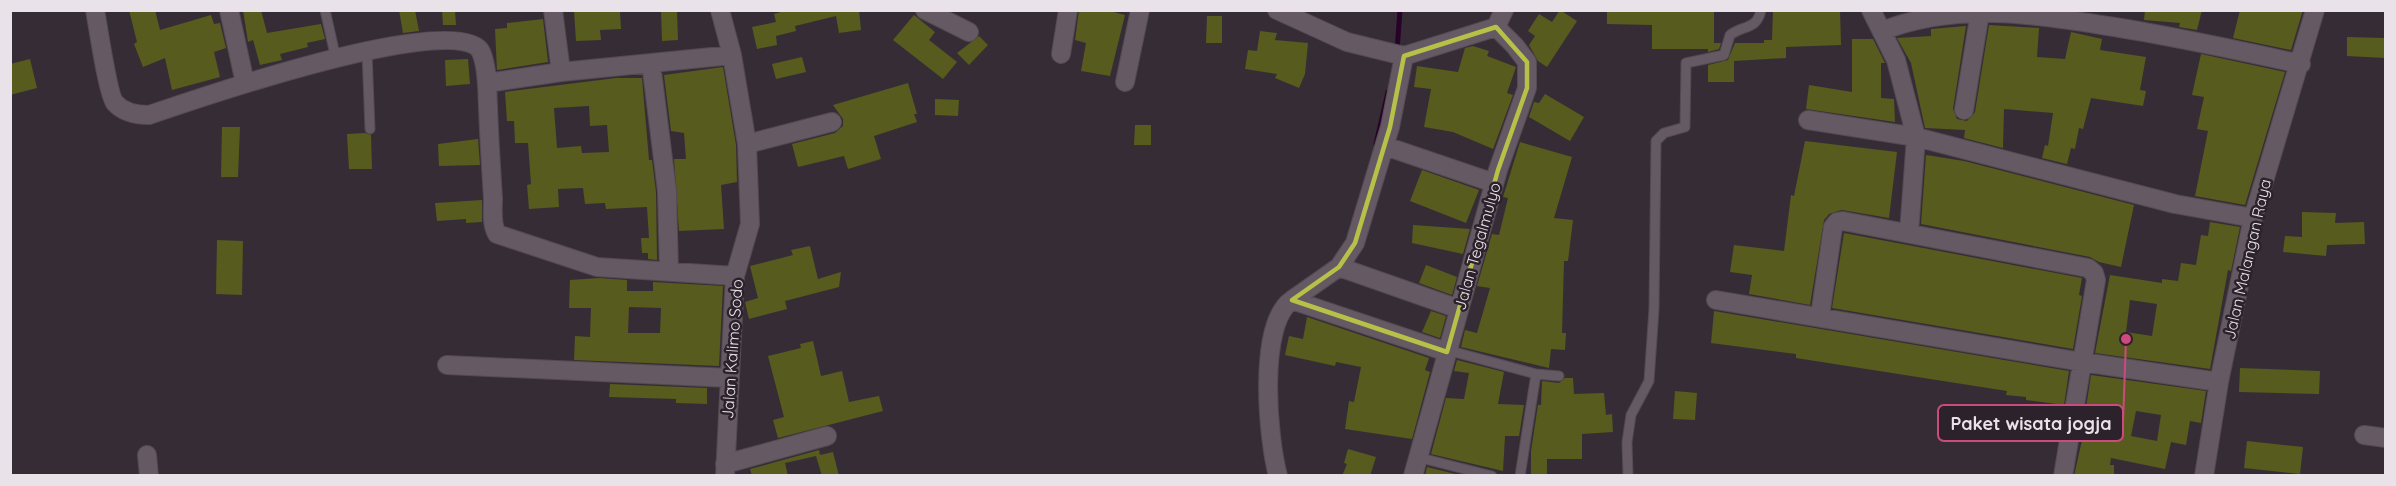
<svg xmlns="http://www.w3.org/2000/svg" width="2396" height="486" font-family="Quicksand,sans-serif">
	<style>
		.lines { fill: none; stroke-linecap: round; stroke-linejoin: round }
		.stream { stroke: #280228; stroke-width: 5 }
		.building { fill: #575b1d; fill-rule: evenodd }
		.lane-casing { stroke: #534a52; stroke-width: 11 }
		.street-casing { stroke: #534a52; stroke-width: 20 }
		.lane { stroke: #655964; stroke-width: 9 }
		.street { stroke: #655964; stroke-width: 18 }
		.marked { fill: none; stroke: #b8c147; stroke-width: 4.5; stroke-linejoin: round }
		.labels { text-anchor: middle; stroke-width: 5; stroke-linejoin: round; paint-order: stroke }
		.street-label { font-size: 16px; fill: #e9e2e9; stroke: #2c222c }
		.leader { fill: none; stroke: #cc4a7e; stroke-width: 2 }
		.callout-dot { fill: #cc4a7e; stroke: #2c222c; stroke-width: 2 }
		.callout { fill: #2c222c; stroke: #cc4a7e; stroke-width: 2 }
		.callout-label { font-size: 18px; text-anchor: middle; font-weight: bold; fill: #e9e2e9 }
	</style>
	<rect width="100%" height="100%" fill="#362c36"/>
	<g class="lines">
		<path class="stream" d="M1397 51 1400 10
			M1376 144 1388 92"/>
	</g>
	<path class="building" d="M129 10H155L160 30 211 15 214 24 220 23 226 48 214 52 220 77 172 90 165 58 143 67 134 44 137 42Z
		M243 10H261L267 33 321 24 325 39 307 43 308 47 280 54 282 60 260 65 253 40 248 42Z
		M399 10H415L419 31 403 33Z
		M442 10H455L456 25H443Z
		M613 10 620 12 621 29 600 30 601 40 576 41 574 11Z
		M661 10H677L678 40 662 41Z
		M788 10H859L861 30 839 33 836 16 795 26 796 31 776 36 777 45 757 49 752 27 776 22 774 14Z
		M1079 10H1106L1125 15 1110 76 1081 71 1086 43 1075 40Z
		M1560 10 1577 21 1547 67 1538 61 1529 45 1535 36 1528 31 1539 14 1552 22Z
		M1607 10H1714V43H1721L1719 49 1708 52V49H1652V25L1607 24Z
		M1773 10H1840L1841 45 1786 47V58L1734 61V82H1708V65L1728 60 1735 43H1764V40H1772Z
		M2145 10H2202L2197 30 2179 27 2180 23 2144 20Z
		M2240 10H2303L2291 50 2233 38Z
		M914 15 935 32 929 40 957 62 943 79 893 40Z
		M1207 16H1222V43H1206Z
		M543 19 548 62 497 70 495 29 507 28V23Z
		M1989 25 2039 28 2037 57 2065 59 2071 32 2102 39 2100 50 2146 57 2140 90 2146 91 2143 106 2091 98 2083 129 2079 128 2075 149 2071 148 2067 164 2042 158 2045 145 2048 146 2053 113 2004 109 2003 148 1964 138 1965 130 1925 128 1911 63 1897 38 1931 36V29L1966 26 1953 109 1957 119 1967 121 1975 112Z
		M1260 31 1277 33 1275 40 1308 43 1305 74 1299 88 1275 78 1277 74 1245 69 1248 50 1257 51Z
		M979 36 988 45 969 65 957 53Z
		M2347 37 2385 38V58L2347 56Z
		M1852 39H1873L1885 63H1881V98L1894 99 1895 122 1806 109 1809 85 1852 92Z
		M1473 46 1489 51 1487 56 1516 67 1507 93 1513 95 1493 149 1453 132 1424 127 1431 89 1414 87 1417 66 1458 72 1465 48Z
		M2201 54 2285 72 2245 205 2195 196 2208 131 2197 129 2204 97 2192 95Z
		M802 57 806 72 776 79 772 64Z
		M30 59 37 88 10 95V64Z
		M468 59 470 84 446 86 445 60Z
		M723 67 736 145 737 182 721 185 724 229 679 231 674 159H686L684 133 671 131 664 75Z
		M616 78H642L649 160H652L656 192 657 260 648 259V253H642L641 238H649L647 207 606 209 605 203 585 204 583 188 558 189 559 207 529 209 527 185 531 184 528 143H515L514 121H507L505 92ZM589 106 590 126 607 125 609 152 582 153 581 146 557 148 554 108Z
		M908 83 917 114H914L917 122 874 136 881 159 848 169 844 156 798 167 792 144 835 133 843 126V119L833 105Z
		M1545 94 1584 117 1570 141 1529 117 1534 102 1539 103Z
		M935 99 959 100 958 116 935 115Z
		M1135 125H1151V145H1134Z
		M222 127H240L238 177H221Z
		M365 133 371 135 372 169H349L347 134Z
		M478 139 480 165 439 166 438 144Z
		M1805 141 1897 152 1889 218 1842 210 1829 214 1824 220 1810 305 1749 294 1752 275 1730 272 1734 245 1784 251 1791 195 1794 196Z
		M1520 142 1572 157 1554 218 1573 220 1568 261H1564L1562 333H1566L1565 350 1551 349 1549 368 1461 347 1465 330 1477 333 1490 288 1477 286 1492 234 1499 235 1508 198 1503 197Z
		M1926 155 1964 161 2134 205 2121 267 2099 262 2090 257 1921 224Z
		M1422 170 1479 190 1466 223 1410 201Z
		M482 200V222L466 223V219L437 221 435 203Z
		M2302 212 2336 213 2335 223 2364 222 2365 244 2327 245 2326 256 2283 252 2285 236 2302 237Z
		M2210 222 2240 227 2231 271 2228 270 2210 369 2095 353 2110 275 2162 283V279L2178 281 2181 263 2196 265 2201 235 2208 236ZM2130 300 2157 304 2152 336 2126 332Z
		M1413 225 1470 229 1463 254 1412 243Z
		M1844 233 2082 278 2079 295 2082 296 2073 349 1832 308Z
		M217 240 243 241 242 295 216 294Z
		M810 246 818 279 841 272 839 287 785 301 787 309 749 319 745 302 758 298 750 266 793 255 791 250Z
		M1426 265 1457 277 1452 295 1419 283Z
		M599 278 627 280V291H653V282L723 286 719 366 574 360 575 336 590 337 591 308H569L570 280ZM629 307 661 308 660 333H628Z
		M1431 311 1446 316 1440 338 1422 332Z
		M1714 311 2069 371 2064 405 2026 400V397L2006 395 2007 391 1796 358V354L1711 343Z
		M1307 317 1429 358 1425 370 1430 372 1412 439 1345 429 1349 401 1354 402 1361 367 1336 362 1335 366 1285 355 1289 336 1303 339Z
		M813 341 821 376 842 371 849 402 879 396 883 411 778 438 773 420 784 417 768 356 801 348 800 344Z
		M1457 360 1504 372 1498 404 1524 405 1519 436H1505L1503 471 1431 454 1446 398 1464 399 1469 373 1454 371Z
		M2240 368 2320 371 2319 394 2239 392Z
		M2091 375 2206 391 2201 423 2190 421 2186 445 2171 442 2165 469 2111 458 2110 465H2114V476H2074L2089 409 2086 408ZM2136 411 2161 415 2157 441 2131 436Z
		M1565 378H1573L1574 394 1604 393 1606 415 1612 414 1613 432 1582 434V459H1547V476H1531V451L1538 405H1541L1542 381 1559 383Z
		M610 384 707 388V404L676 403V399L609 397Z
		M1675 391 1697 393 1695 420 1673 419Z
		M2247 441 2303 447 2300 474 2244 468Z
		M1348 449 1376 457 1370 476H1342L1347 464 1344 463Z
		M819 450 820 455 833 452 839 476H822L816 456 785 463 788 476H752L750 469Z
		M1427 467 1463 476H1425Z"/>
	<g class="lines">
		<defs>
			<path id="lane" d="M325 10 336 59
				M367 52 370 129
				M1447 350 1536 374 1520 476
				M1536 374 1559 376
				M1417 457 1492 476
				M1628 476 1627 442 1631 415 1649 381 1654 309 1656 141 1664 133 1685 127 1686 63 1724 55 1730 35C1743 25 1757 30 1761 10"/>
			<path id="street" d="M95 10C98 26 108 95 115 103 124 113 136 115 149 115 190 101 462 7 481 52 488 68 487 90 488 106 489 137 491 167 493 198 493 209 491 224 497 234L597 267 735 276
				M229 10 245 83
				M553 10 561 72
				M720 10 732 55 747 144 750 224 735 276 725 476
				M925 10 969 32
				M1277 10 1347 42 1404 56 1496 27
				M1871 10 1896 60 1916 137 1909 233
				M1496 27 1504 10
				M1882 31C1956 2 2032 14 2108 26 2173 36 2237 50 2301 64
				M1061 54 1068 10
				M651 63 667 191 669 272
				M1125 82 1140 10
				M487 83 561 72 732 55
				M1964 110 1980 12
				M1808 120 1916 137 2175 204 2253 218
				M747 144 832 122
				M1385 146 1494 183
				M1339 267 1459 309
				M1292 300 1339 267 1355 243 1390 127 1404 56
				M1716 300 2082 362 2219 382
				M1820 316 1833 227 1837 222 1843 221 2088 268 2094 273 2096 280 2063 476
				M447 365 729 378
				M2364 435 2386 438
				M147 455 149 476
				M725 464 827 436
				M1278 476C1268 439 1257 324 1292 300L1447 352
				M1413 476 1498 170 1527 88V62L1515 46 1496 27
				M2204 476 2219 382 2253 218 2315 10"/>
		</defs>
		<use href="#lane" class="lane-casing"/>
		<use href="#street" class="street-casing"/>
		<use href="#lane" class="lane"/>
		<use href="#street" class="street"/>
	</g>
	<path class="marked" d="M1496 27 1527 62V88L1498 170 1447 352 1292 300 1339 267 1355 243 1390 127 1404 56Z"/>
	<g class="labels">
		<g class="street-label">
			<text transform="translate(1477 246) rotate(-74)" y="6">Jalan Tegalmulyo</text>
			<text transform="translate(2247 259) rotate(-77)" y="6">Jalan Malangan Raya</text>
			<text transform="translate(732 349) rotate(-86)" y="6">Jalan Kalimo Sodo</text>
		</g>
	</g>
	<path class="leader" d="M2126 339L2123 423"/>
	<circle class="callout-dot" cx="2126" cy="339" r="6"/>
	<rect class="callout" x="1938" y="405" width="185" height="36" rx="6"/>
	<g class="callout-label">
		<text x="2031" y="430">Paket wisata jogja</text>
	</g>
	<rect width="2396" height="486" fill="none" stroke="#e9e2e9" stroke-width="24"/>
</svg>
